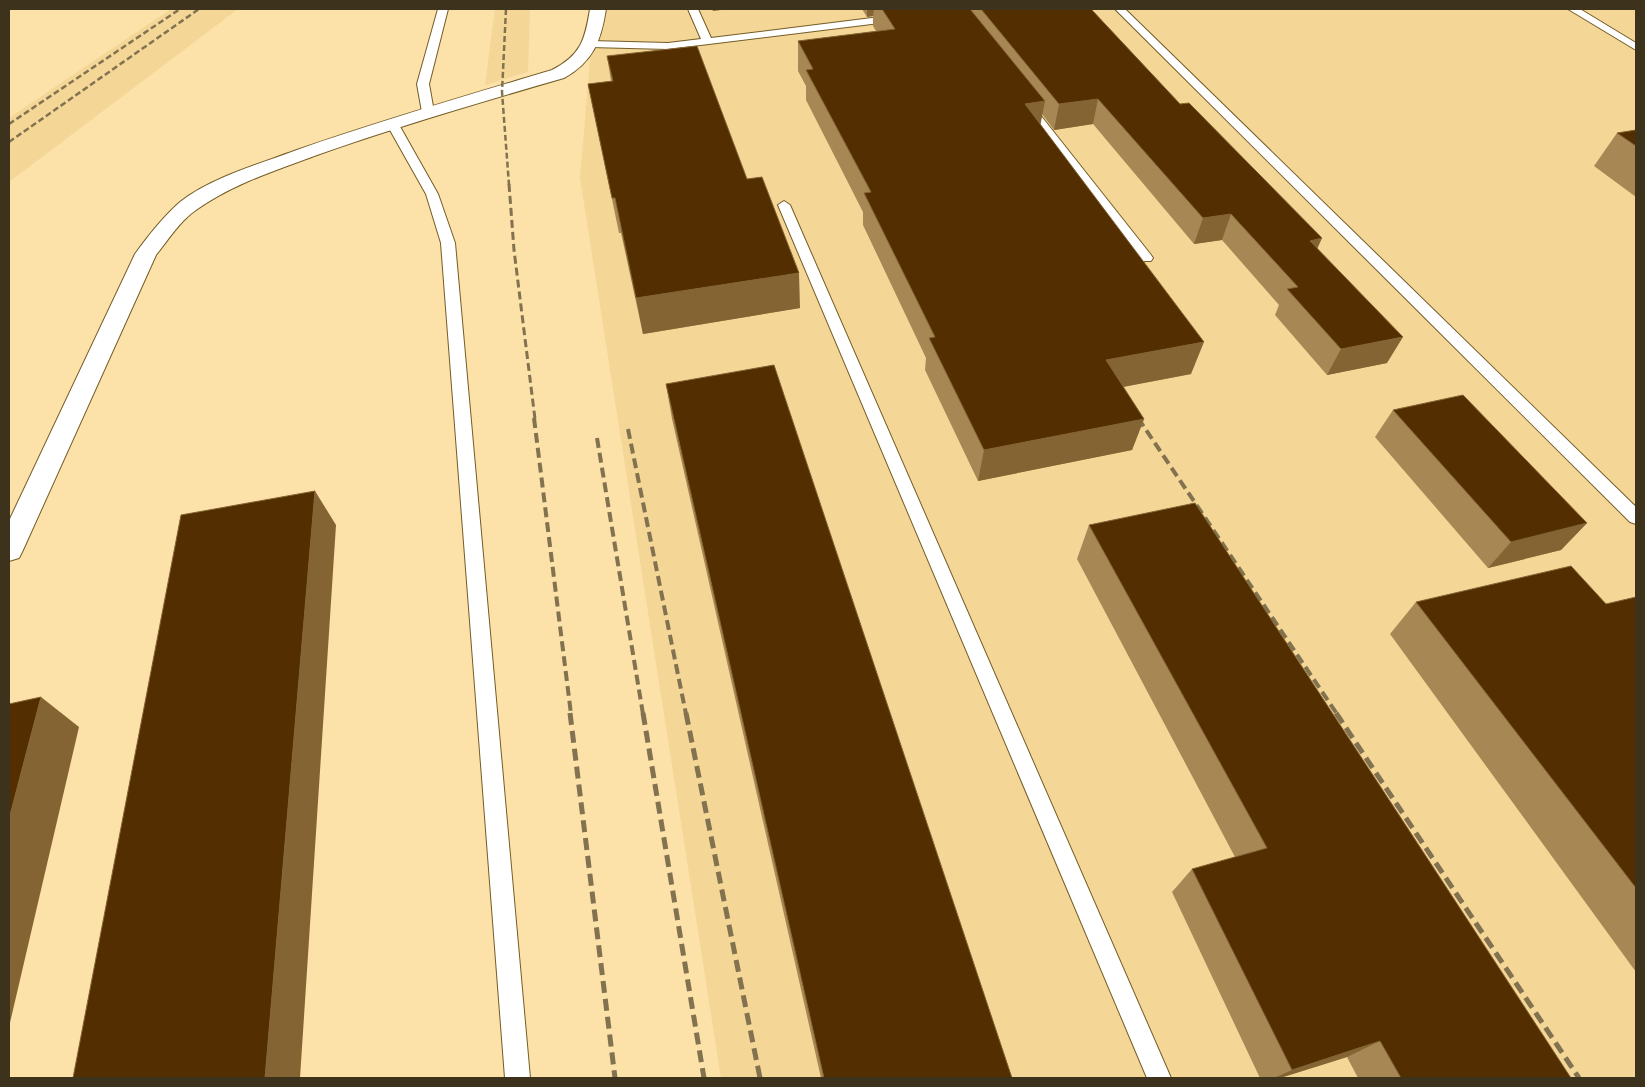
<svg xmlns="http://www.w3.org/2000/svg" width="1645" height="1087" font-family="'DejaVu Sans',sans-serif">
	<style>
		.built { fill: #f4d697 }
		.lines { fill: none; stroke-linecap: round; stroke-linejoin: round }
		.lane-casing { stroke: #735c26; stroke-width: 2 }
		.secondary-casing { stroke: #735c26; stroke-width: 2 }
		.lane { fill: #fff; fill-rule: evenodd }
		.secondary { fill: #fff; fill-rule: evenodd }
		.rail-far3 { stroke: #827250; stroke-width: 2.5; stroke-dasharray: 6 3; stroke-linecap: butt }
		.rail-far2 { stroke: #827250; stroke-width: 3; stroke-dasharray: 8 4; stroke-linecap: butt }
		.rail-far1 { stroke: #827250; stroke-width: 4; stroke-dasharray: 10 5; stroke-linecap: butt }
		.rail { stroke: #827250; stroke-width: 5; stroke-dasharray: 12 6; stroke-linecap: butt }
		.wall { fill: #a78854 }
		.shaded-wall { fill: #856433 }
		.building { fill: #522e00; stroke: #856433 }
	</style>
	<rect width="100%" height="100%" fill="#fce1a9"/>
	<path class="built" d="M171 9H238L9 182V118Z
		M495 9H530L528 72 485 85Z
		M603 9H1636V1078H721L580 178 592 37Z"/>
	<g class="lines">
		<defs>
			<path id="lane" d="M438 9H448L429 84 434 112 428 115 422 112 417 84Z
				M688 9H698L711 38 896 15 901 18 896 21 668 49 590 47 585 44 590 41 668 43 701 39Z
				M1115 9H1125L1636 507V524L1630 522Z
				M1568 9H1580L1636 43V50Z
				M1026 101 1030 102 1151 255 1153 258 1151 261H1141L1022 106V102Z
				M392 120 398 123 438 194 455 243 530 1078H505L441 243 426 194 386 123Z
				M784 201 790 205 1171 1078H1147L778 205Z"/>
			<path id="secondary" d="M590 9H606C601 41 593 62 564 78 481 102 399 126 317 155 277 170 232 184 196 210 180 221 168 240 156 255L23 550 19 558 9 561V521L135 254C148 236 163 217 180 202 210 178 259 164 294 151 379 121 466 96 552 70 581 55 585 40 590 9Z"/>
		</defs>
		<use href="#lane" class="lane-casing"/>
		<use href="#secondary" class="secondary-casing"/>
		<use href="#lane" class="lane"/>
		<use href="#secondary" class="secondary"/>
		<path class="rail-far3" d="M506 9 502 92 509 185
			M9 124 180 9
			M9 142 199 9"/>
		<path class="rail-far2" d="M509 184 514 250 535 419
			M1135 413 1139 419"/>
		<path class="rail-far1" d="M534 418 571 714
			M1138 418 1337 714
			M628 429 686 714
			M597 438 643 714"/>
		<path class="rail" d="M570 713 615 1078
			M643 713 704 1078
			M686 713 760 1078
			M1336 713 1579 1078"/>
	</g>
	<path class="wall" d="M862 9H1091L1180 104 1322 238 1317 248 1387 363 1327 375 1275 315 1279 305 1222 240 1194 244 1093 124 1054 130 1042 114 1040 125 1191 374 1123 387 1144 419 1132 450 978 481 925 370 926 358 863 225V212L806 100V86L798 71V41L876 31 873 26V16L867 17Z
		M607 56 747 179 800 308 643 334 621 233H619L588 84 611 81Z
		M1636 130V197L1594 166 1617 133Z
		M666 384 1012 1078H821L672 419Z
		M1393 410 1587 523 1561 550 1488 568 1375 437Z
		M1089 525 1571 1078H1358L1347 1057 1280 1078H1260L1172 892 1192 869 1235 857 1077 559Z
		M1636 597V972L1390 634 1416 602 1606 604Z"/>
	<path class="shaded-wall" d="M712 9H729L713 11Z
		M867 9H874L873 16 867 17Z
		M1098 99 1093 124 1054 130 1059 104Z
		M1045 101 1039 132 1025 104Z
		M1231 214 1222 240 1194 244 1203 218Z
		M1322 238 1310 265V241Z
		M799 273 800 308 643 334 636 298Z
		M1403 337 1387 363 1327 375 1341 349Z
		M1204 342 1191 374 1096 392 1106 360Z
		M1144 419 1132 450 978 481 984 450Z
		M315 491 336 525 300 1078H265Z
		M1587 523 1561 550 1488 568 1511 542Z
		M41 697 79 727 9 1027V819Z
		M1380 1041 1347 1057 1280 1078H1274L1292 1070Z"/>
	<path class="building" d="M882 9H970L1045 101 1025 104 1204 342 1106 360 1144 419 984 450 929 338 935 337 864 193 871 192 806 70 813 69 798 41 895 29Z
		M981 9H1091L1180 104 1189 103 1322 238 1310 241 1403 337 1341 349 1287 289 1298 287 1231 214 1203 218 1098 99 1059 104Z
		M697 46 747 179 762 177 799 273 636 298 615 198H612L588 84 613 81 607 56Z
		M1636 130V146L1617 133Z
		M774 365 1012 1078H824L666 384Z
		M1463 395 1587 523 1511 542 1393 410Z
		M315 491 265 1078H73L181 515Z
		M1195 503 1571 1078H1401L1380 1041 1292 1070 1192 869 1267 848 1089 525Z
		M1571 566 1606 604 1636 597V888L1416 602Z
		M41 697 9 819V704Z"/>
	<rect width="1645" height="1087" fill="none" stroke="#3d331d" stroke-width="20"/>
</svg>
